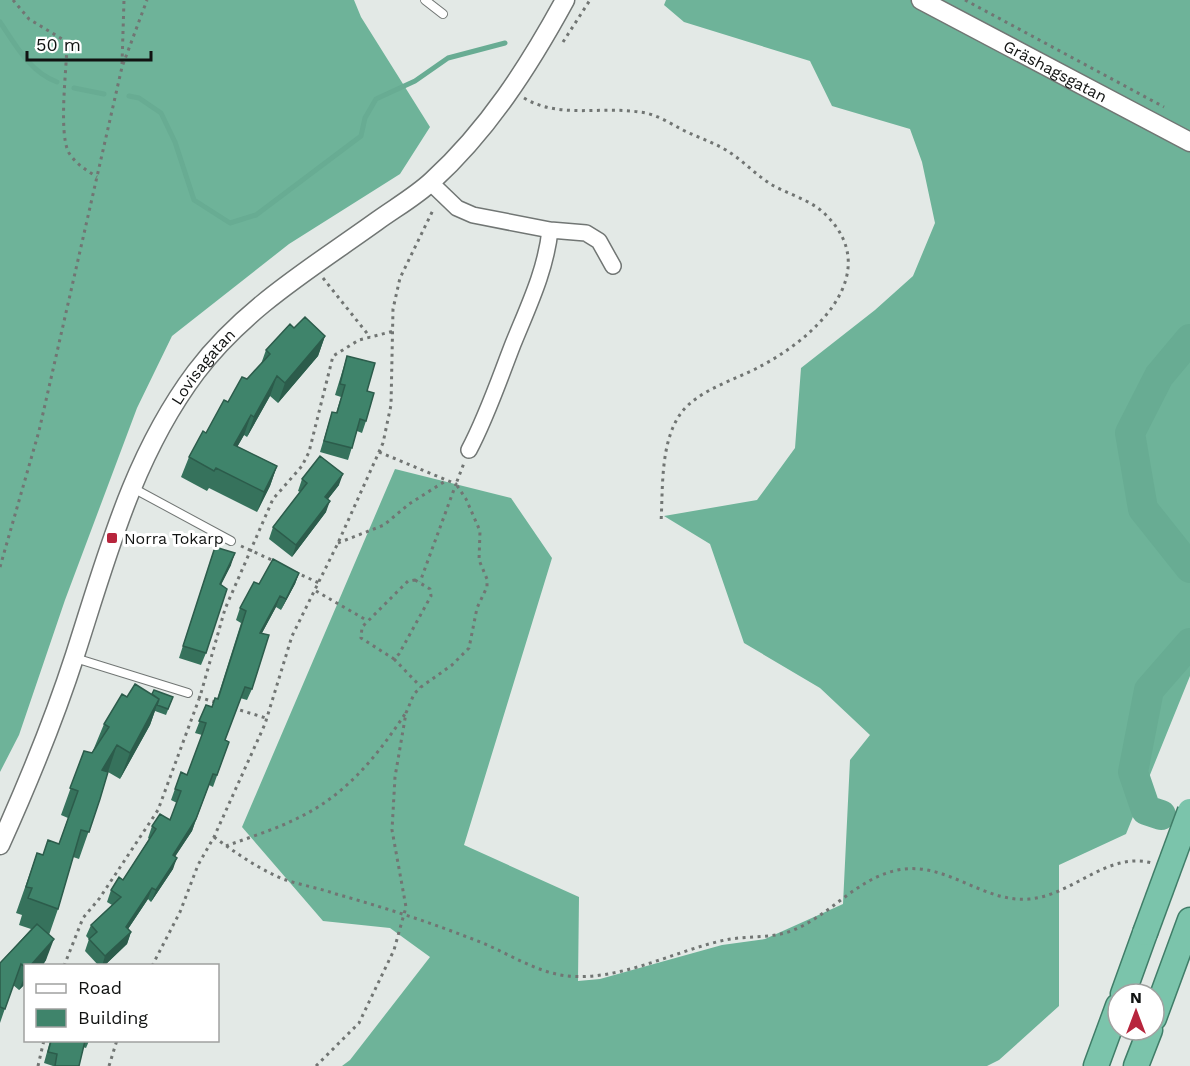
<svg xmlns="http://www.w3.org/2000/svg" width="1190" height="1066" font-family="'Work Sans',sans-serif">
	<style>
		.forest { fill: #6eb399 }
		.lines { fill: none; stroke-linecap: round; stroke-linejoin: round }
		.stream { stroke: #68ac93; stroke-width: 5 }
		.river { stroke: #68ac93; stroke-width: 30 }
		.service-casing { stroke: #717674; stroke-width: 10 }
		.minor-casing { stroke: #717674; stroke-width: 18 }
		.tertiary-casing { stroke: #717674; stroke-width: 21 }
		.trunk-casing { stroke: #407d68; stroke-width: 27 }
		.path { stroke: #717573; stroke-width: 3; stroke-dasharray: 3 4.5; stroke-linecap: butt }
		.service { stroke: #fff; stroke-width: 8 }
		.minor { stroke: #fff; stroke-width: 15 }
		.tertiary { stroke: #fff; stroke-width: 18 }
		.trunk { stroke: #7bc4ab; stroke-width: 24 }
		.trunk-bridge-casing { stroke: #407d68; stroke-width: 27; stroke-linecap: butt }
		.trunk-bridge { stroke: #7bc4ab; stroke-width: 24 }
		.wall { fill: #36725c }
		.shaded-wall { fill: #2c5c4b }
		.building { fill: #3f846b; stroke: #2c5c4b; stroke-width: 1.5 }
		.poi-dot { fill: #b7253d; stroke: #fff; stroke-width: 2 }
		.labels { text-anchor: middle; stroke-width: 6; stroke-linejoin: round; paint-order: stroke }
		.street-label { font-size: 16px; fill: #111312; stroke: #fff }
		.poi-label { font-size: 16px; fill: #111312; stroke: #fff; text-anchor: start }
	</style>
	<rect width="100%" height="100%" fill="#e3e9e6"/>
	<path class="forest" d="M0 0H354L361 17 430 127 400 174 289 244 172 336 137 408 65 600 19 735 0 772Z
		M666 0H1190V676L1126 834 1059 865V1006L999 1060 987 1066H342L350 1060 430 957 390 928 323 921 242 827 395 469 511 498 552 558 464 845 579 897 578 981 600 979 722 945 765 939 843 904 850 760 870 735 820 688 744 643 710 544 664 516 757 500 795 448 801 368 875 310 913 276 935 223 922 162 910 129 832 106 810 61 684 22 664 5Z"/>
	<g class="lines">
		<path class="stream" d="M0 22C16 46 30 72 57 82
			M74 88 104 94
			M129 96 139 98 161 113 175 142 194 200 230 223 256 215 361 136 365 118 376 99 415 81 448 58 505 43"/>
		<path class="river" d="M1190 339 1159 376 1130 433 1143 509 1190 568
			M1161 815 1146 810 1133 772 1149 690 1190 643"/>
		<defs>
			<path id="service" d="M425 0 443 14
				M131 487 231 541
				M75 658 188 693"/>
			<path id="minor" d="M431 183 457 208 473 215 550 230 586 233 599 241 613 266
				M469 450C487 416 499 380 513 344 528 307 546 270 550 230"/>
			<g id="tertiary">
				<path id="s1" d="M921 0 1190 142"/>
				<path id="s2" d="M0 845C28 783 54 720 75 655 107 556 133 456 196 372 244 308 313 267 377 221 395 208 416 196 432 181 488 130 529 66 565 0"/>
			</g>
			<path id="trunk" d="M1123 994 1145 933
				M1154 1018 1190 920
				M1096 1066 1118 1006
				M1136 1066 1150 1030"/>
		</defs>
		<use href="#service" class="service-casing"/>
		<use href="#minor" class="minor-casing"/>
		<use href="#tertiary" class="tertiary-casing"/>
		<use href="#trunk" class="trunk-casing"/>
		<path class="path" d="M13 0 29 19 67 42C67 67 58 133 69 153 76 164 86 170 97 177
			M965 0 1164 107
			M563 42 590 0
			M122 64 124 0
			M524 98C559 119 601 106 639 112 654 113 668 122 681 129 696 137 711 141 726 150 741 159 754 173 769 183 786 194 810 199 825 214 886 273 814 339 759 367 735 380 698 390 681 413 660 442 663 488 661 523
			M323 278 370 337
			M379 452 456 484 420 582
			M338 543 384 525 409 504 447 480
			M241 546 276 562
			M0 567 39 431 122 67 147 0
			M295 572 319 583
			M415 580 430 589 431 596 399 654 394 659 361 638 362 627 408 581Z
			M316 591 368 621
			M394 659 421 687
			M201 693 225 609 273 499 302 466 309 452 333 356 359 340 394 331
			M198 697 218 703
			M233 708 266 718
			M214 837C236 853 257 868 283 879 300 885 319 888 336 894 383 907 429 922 475 940 505 951 536 973 568 976 621 981 674 951 725 940 744 936 766 938 785 933 829 920 856 875 904 869 949 864 985 903 1029 899 1072 896 1107 851 1152 863
			M226 846C250 837 277 829 300 817 347 794 377 756 405 714
			M64 966 83 918 99 899 158 810 199 699
			M152 966 180 912 198 865 214 837 265 724 292 636 338 543 383 443 391 405 393 309 400 278 434 208
			M38 1066 44 1040
			M109 1066 117 1040
			M316 1066 359 1023 394 950 406 907 392 830 395 777 406 713 414 694 421 687 452 665 469 648 477 608 487 587V579L479 560 480 531 466 499 456 484 464 463"/>
		<use href="#service" class="service"/>
		<use href="#minor" class="minor"/>
		<use href="#tertiary" class="tertiary"/>
		<use href="#trunk" class="trunk"/>
		<defs>
			<path id="trunk-bridge" d="M1145 933 1190 811"/>
		</defs>
		<use href="#trunk-bridge" class="trunk-bridge-casing"/>
		<use href="#trunk-bridge" class="trunk-bridge"/>
	</g>
	<path class="wall" d="M294 328 325 336 318 356 278 403 270 396 247 437 244 435 237 447 277 466 270 486 257 512 209 488 207 491 181 477 189 457 228 402 247 379 261 364 266 350Z
		M347 356 367 391 366 421 362 433 357 431 348 460 320 452 332 412 336 413 341 397 335 395Z
		M302 479 339 485 328 499 326 512 292 557 269 539 273 527 300 492 298 491Z
		M215 547 231 565 221 585 206 653 201 665 179 658Z
		M299 573 295 584 281 610 276 607 262 633 252 689 247 700 240 698 225 740 229 742 213 787 209 785 192 831 175 856 173 869 151 902 148 899 128 929 131 932 127 944 104 966H99L85 951 89 939 86 936 91 925 112 905 107 902 111 890 123 880 149 839 148 838 152 826 170 820 177 803 171 800 181 772 187 775 202 735 195 733 206 705 212 707 217 699 241 623 236 620 240 608 259 584Z
		M152 694 173 697 166 715 155 711 150 725 120 779 108 772 100 799 79 859 73 857 58 909 49 935 46 960 42 966H26V983L19 990 13 985 0 1023V963L31 929 19 925 22 915 16 913 37 853 42 855 59 844 68 818 61 815 84 751 92 753 104 724 127 697Z
		M50 1041H89L86 1048 83 1047 79 1066H53L44 1063Z"/>
	<path class="shaded-wall" d="M325 336 318 356 278 403 285 383Z
		M277 376 270 396 247 437 254 417Z
		M251 415 244 435 227 465 234 445Z
		M277 466 270 486 257 512 264 492Z
		M343 474 339 485 321 508 325 497Z
		M330 501 326 512 292 557 296 545Z
		M235 553 231 565 215 596 220 584Z
		M299 573 295 584 281 610 286 599Z
		M280 596 276 607 256 644 260 633Z
		M159 699 150 725 120 779 130 753Z
		M117 745 108 772 102 770Z
		M196 819 192 831 169 866 173 855Z
		M177 858 173 869 151 902 156 890Z
		M152 888 148 899 122 938 126 927Z
		M131 932 127 944 104 966H102L105 956Z
		M54 939 46 960 42 966H30Z
		M26 973V983L19 990Z"/>
	<path class="building" d="M305 317 325 336 285 383 277 376 254 417 251 415 234 445 277 466 264 492 216 468 214 471 189 457 203 431 206 433 224 400 228 402 242 377 247 379 270 354 266 350 290 324 294 328Z
		M347 356 375 363 367 391 374 393 366 421 360 419 352 448 324 441 332 412 337 413 345 385 340 384Z
		M320 456 343 474 325 497 330 501 296 545 273 527 307 483 302 479Z
		M215 547 235 553 220 584 227 589 206 653 183 646Z
		M273 559 299 573 286 599 280 596 260 633 269 635 252 689 245 687 225 740 229 742 217 775 213 774 196 819 173 855 177 858 156 890 152 888 126 927 131 932 105 956 89 939 97 932 91 925 121 897 111 890 119 877 123 880 156 829 152 826 160 814 170 820 181 791 175 789 181 772 187 775 203 732 206 723 199 721 206 705 212 707 215 698 218 699 246 611 240 608 254 582 259 584Z
		M135 684 159 699 130 753 117 745 102 770 108 772 100 799 89 832 81 830 58 909 28 898 32 888 26 887 37 853 43 855 48 840 59 844 78 791 70 788 84 751 92 753 109 727 104 724 122 694 127 697Z
		M154 690 173 697 168 709 157 705 159 699 152 694Z
		M37 924 54 939 30 966H26V968L21 964 5 1009 0 1007V963Z
		M51 1041H85L79 1066H55L57 1054 48 1052Z"/>
	<rect class="poi-dot" x="106" y="532" width="12" height="12" rx="3"/>
	<g class="labels">
		<g class="street-label">
			<text dy="6" stroke="none"><textPath href="#s1" startOffset="152">Gräshagsgatan</textPath></text>
			<text dy="6" stroke="none"><textPath href="#s2" startOffset="522">Lovisagatan</textPath></text>
		</g>
		<g class="poi-label">
			<text x="124" y="544">Norra Tokarp</text>
		</g>
	</g>
	<rect x="24" y="964" width="195" height="78" fill="#ffffff" stroke="#a0a1a0" stroke-width="1.5"/>
	<rect x="36" y="984" width="30" height="9" fill="#ffffff" stroke="#a0a1a0" stroke-width="1.5"/>
	<text x="78" y="994" font-size="18" fill="#111312">Road</text>
	<rect x="36" y="1009" width="30" height="18" fill="#3f846b" stroke="#a0a1a0" stroke-width="1.5"/>
	<text x="78" y="1024" font-size="18" fill="#111312">Building</text>
	<g transform="translate(1136 1012)"><circle r="28" fill="#ffffff" stroke="#a0a1a0" stroke-width="1.5"/>
	<path d="M0-4.5L10 22L0 15L-10 22Z" fill="#b7253d"/>
	<text y="-9" font-size="16" font-weight="bold" text-anchor="middle" fill="#111312">N</text>
	</g>
	<path d="M27 51v9h124v-9" fill="none" stroke="#111312" stroke-width="3"/>
	<text x="36" y="51" font-size="18" fill="#111312" stroke="#ffffff" stroke-width="4.5" paint-order="stroke">50 m</text>
</svg>
